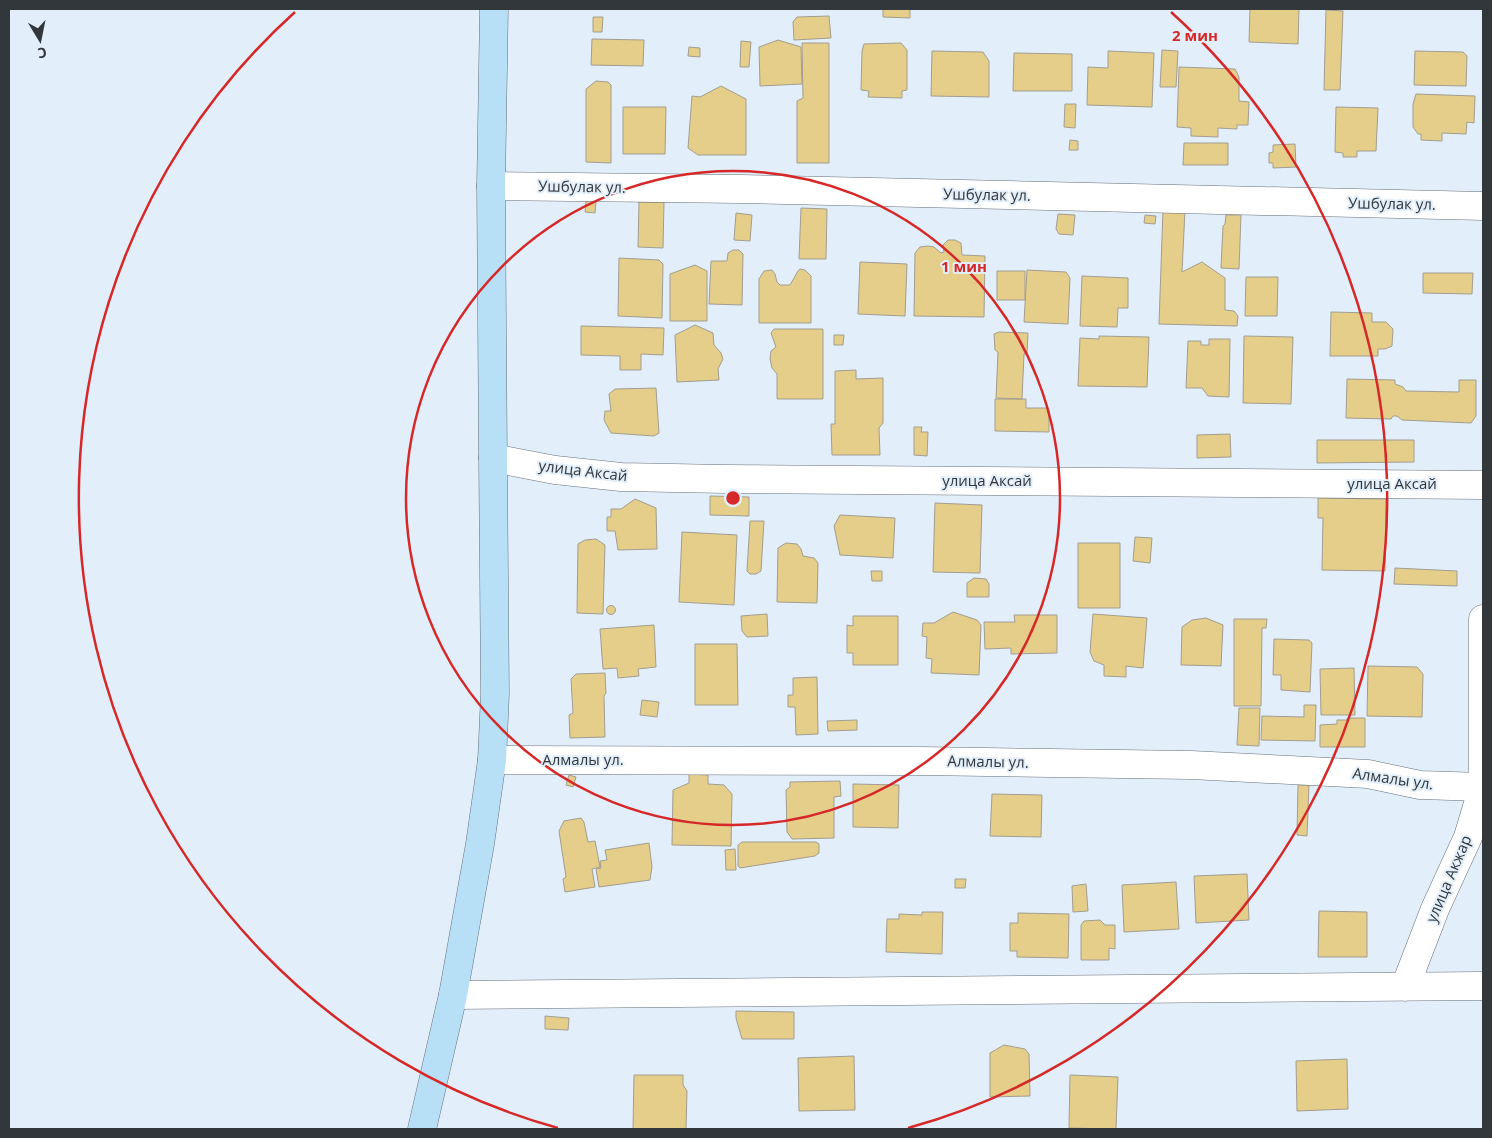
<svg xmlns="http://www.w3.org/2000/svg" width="1492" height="1138" font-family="'Open Sans',sans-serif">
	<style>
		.building { fill: #e5ce8a; stroke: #a29d90 }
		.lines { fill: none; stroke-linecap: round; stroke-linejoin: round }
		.street-casing { stroke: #657079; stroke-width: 29 }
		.secondary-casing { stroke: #657079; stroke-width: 29 }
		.street { stroke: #fff; stroke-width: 28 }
		.secondary { stroke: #b7e0f6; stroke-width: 28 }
		.ring { fill: none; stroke: #d62828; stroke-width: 2.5 }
		.labels { text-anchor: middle; stroke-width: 4; stroke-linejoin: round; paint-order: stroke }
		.street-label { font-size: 15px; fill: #32373b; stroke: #e2effa }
		.centre { fill: #d62828; stroke: #e2effa; stroke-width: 2.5 }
		.ring-label { font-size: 15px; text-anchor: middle; font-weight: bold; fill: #d62828; stroke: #e2effa; stroke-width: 4; stroke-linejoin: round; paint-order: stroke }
	</style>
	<rect width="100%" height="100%" fill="#e2effa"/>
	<path class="building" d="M883 9H910V18L883 17Z
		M1250 9H1299L1298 44 1249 42Z
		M1326 10 1343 11 1340 90H1324Z
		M829 16 831 38 794 40 793 22 797 17Z
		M593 17H603L602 32H593Z
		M592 39 644 40 643 66 591 65Z
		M778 40 801 47 802 84 760 86 759 47Z
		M741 41 751 42 749 67H740Z
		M802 43H829V163H797V101L803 98Z
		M901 43 907 50V90L902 91V98L868 97 869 91 861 90 862 51 864 44Z
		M689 47 700 48V57L688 56Z
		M1162 50 1178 51 1176 87H1160Z
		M932 51 983 52 989 61V97L931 96Z
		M1108 51 1154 53 1152 107 1087 105 1088 67 1108 68Z
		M1415 51 1463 52 1467 56 1466 86 1414 85Z
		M1014 53 1072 54V91H1013Z
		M1179 67 1235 69 1239 77V101L1249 102 1248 125H1237V129L1218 128V137L1191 136V128L1177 127Z
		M596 81 608 82 611 85V163L586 162V89Z
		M721 86 746 99V155H698L688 148 692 96 700 97Z
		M1416 94 1475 96 1474 123 1467 122 1466 134 1442 133V141L1421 140V134H1418L1413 127V104Z
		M1065 104H1076L1075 128 1064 127Z
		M623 107H666L665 154H623Z
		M1336 107 1378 108 1376 151H1357V157H1343V153L1335 152Z
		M1070 140 1078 141V150H1069Z
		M1184 143H1228V165H1183Z
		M1295 144 1296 167 1273 168V163H1269V153L1273 152V145Z
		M586 201 596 202 595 213 585 212Z
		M639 202H664L663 248 638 247Z
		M801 208 827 209 826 259H799Z
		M1163 209 1185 210 1182 272 1202 262 1225 278V310L1234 311 1238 316 1237 326 1159 324Z
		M736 213 752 215 750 241 734 240Z
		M1058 214 1075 215 1073 235 1059 234 1056 229Z
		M1145 215 1156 216 1155 224 1144 223Z
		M1226 215H1241L1239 269 1221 268 1223 226 1225 224Z
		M948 240H955L961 243 962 255 985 256 984 317 914 316 915 253 920 247 928 246 934 247 941 253 944 252 943 245Z
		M733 250H739L743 254 742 305 709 304 711 261H727L728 253Z
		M619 258 659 260 663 264 662 318 618 316Z
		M860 262 907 264 905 316 858 314Z
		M695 265 707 271V321H670V274Z
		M800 269 805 270 811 276V323H759V279L764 271 772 270 775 274 777 282 780 285H790L798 271Z
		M1027 270 1066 272 1070 278 1068 324 1024 322Z
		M997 271H1025V300H997Z
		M1423 273H1473L1472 294 1423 293Z
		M1082 276 1128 278V308H1118L1117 327 1080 326Z
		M1246 277H1278L1277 316H1245Z
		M1331 312 1372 313V322H1386L1393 329 1392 346 1385 349H1378V356H1330Z
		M695 325 713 333 714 345 721 353 723 359 718 369 719 380 677 382 675 335Z
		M581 326 664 328 663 355 641 354V370H620V356L581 355Z
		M774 329H823V399H777V374L772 368 770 359 771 351 776 347 771 333Z
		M999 332 1028 333 1027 354H1024L1022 399 996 398 998 352 995 350 994 334Z
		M834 335H844L843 345H834Z
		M1099 336 1149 337 1147 387 1078 386 1080 338 1099 339Z
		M1244 336 1293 337 1291 404 1243 403Z
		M1209 339H1230L1229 397 1208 396 1202 388H1186L1188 341H1201V345H1209Z
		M856 370V379L883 378V423L879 428 880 455H832L831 424H835V371Z
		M1347 379 1395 380V384L1403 387 1406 391 1459 392V380H1476V416L1471 423 1402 420 1397 416H1393L1391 419 1346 418Z
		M656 388 659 433 654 436 611 433 604 420 605 411H611L609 394 615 389Z
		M995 399H1026V408H1047L1049 411V432L995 431Z
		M914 427H922L921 432H928L927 456 914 455Z
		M1230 434 1231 457 1197 458V435Z
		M1317 440H1414V462L1317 463Z
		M710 496 749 497V516L710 515Z
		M1318 498 1386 499 1385 571 1322 570 1323 518H1318Z
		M635 499 656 508 657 549 618 550 615 531H607V517H611V509H621Z
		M935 503 982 505 980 573 933 572Z
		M840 515 895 518 893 558 840 555 834 526Z
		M750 521H764L761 571 756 574H750L747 571Z
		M682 532 737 535 734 605 679 602Z
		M1135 537 1152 538 1150 563 1133 561Z
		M596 539 605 545 603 614 577 613 578 544 585 540Z
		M786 543 797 544 801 549 803 556 814 558 818 563 817 603 777 602 778 548Z
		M1078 543H1120V608H1078Z
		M1395 568 1457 571V586L1394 584Z
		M871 571H882V581H872Z
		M974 578 986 579 989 584V597H967V583Z
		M606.5 610a4.5 4.5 0 1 1 9 0a4.5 4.5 0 1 1-9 0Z
		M953 612 977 620 981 625 979 675 931 673 932 659 926 658 927 637 922 636 923 623H934Z
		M767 614 768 636 747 637 742 631 741 616Z
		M1093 614 1147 618 1143 668 1126 666V677L1104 676V665L1094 661 1090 652Z
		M1014 615H1057V653L1011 654V648L985 649 984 622H1015Z
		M853 616H898V665H853V653H847V625L853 626Z
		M1206 618 1223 625 1221 666 1181 665 1182 627 1192 620Z
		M1234 619H1267L1266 628H1262L1261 706H1234Z
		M654 625 656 667 638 669 639 676 618 678 617 668 603 669 600 629Z
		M1274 639 1309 640 1312 643 1310 692 1281 690V675H1273Z
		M695 644H737L738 705H695Z
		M1368 666 1417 667 1423 674 1422 717 1367 716Z
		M1354 668 1355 715H1321L1320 669Z
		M605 673 606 693 604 696 605 737 570 738 569 715 573 713 571 679 576 674Z
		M817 677 818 734 796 735 795 707H788V695H793V678Z
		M642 700 659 702 657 717 640 715Z
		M1304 705H1316L1315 741 1261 740 1262 716 1304 717Z
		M1239 708H1260L1259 746 1237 745Z
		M1347 718H1365V747H1320V725L1337 724V720H1347Z
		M857 720V730L828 731 827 721Z
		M689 774 708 775V784L724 785 732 794 731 846 672 845 673 790 689 783Z
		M569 775 576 777 573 787 566 785Z
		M840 781 841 796 834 797V838L792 839 787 832 786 790 790 787V782Z
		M853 784 899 785 898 828 853 827Z
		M1298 785H1309L1307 836 1297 835Z
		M992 794 1042 795 1041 837 990 836Z
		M581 818 584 822 588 842 595 841 600 867 592 869 595 887 565 892 563 879 566 877 559 831 564 821Z
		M742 842H816L819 844V853L815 856 740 868 738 866V845Z
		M649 843 652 867 650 880 599 887 596 869 601 868 600 861 607 860 605 850Z
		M735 849 736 870H726L725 850Z
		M1247 874 1249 920 1196 923 1194 876Z
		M955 879H966L965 888H955Z
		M1176 882 1179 929 1124 932 1122 885Z
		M1086 884 1088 911 1073 912 1072 886Z
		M1319 911 1367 912V957H1318Z
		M922 912H943L942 954 886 952 887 919H899V914L922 915Z
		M1018 913 1069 914 1068 958 1017 957V951H1010V923H1018Z
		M1100 920 1105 925H1115V949L1109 948V960H1081V925L1084 921Z
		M736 1011 794 1012V1039H742L736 1018Z
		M545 1016 569 1018 568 1030 545 1029Z
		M1004 1045 1025 1049 1029 1054 1030 1096 990 1097V1053Z
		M854 1056 855 1110 799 1111 798 1058Z
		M1347 1059 1348 1109 1297 1111 1296 1061Z
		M634 1075H683V1085L687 1091 686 1129H633Z
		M1070 1075 1118 1077 1116 1129 1069 1128Z"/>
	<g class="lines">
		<defs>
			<path id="street" d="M491 186 741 189 1483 206
				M493 458 555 470 621 477 725 479 1483 485
				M492 760 921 761 1191 765 1368 774 1420 785 1483 787
				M1405 987 1435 909 1468 837 1483 787V619
				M453 995 1483 986"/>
			<path id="secondary" d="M422 1129 453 995 480 844 492 760 495 694 493 458 491 186 494 9"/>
		</defs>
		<use href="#street" class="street-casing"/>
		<use href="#secondary" class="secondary-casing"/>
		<use href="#street" class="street"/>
		<use href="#secondary" class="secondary"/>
	</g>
	<g class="ring">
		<circle cx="733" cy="498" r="327"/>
		<path d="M558 1128A654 654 0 0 1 295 12M1171 12A654 654 0 0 1 908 1128"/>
	</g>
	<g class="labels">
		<g class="street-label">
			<text transform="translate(582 187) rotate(1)" y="5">Ушбулак ул.</text>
			<text transform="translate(987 195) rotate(1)" y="5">Ушбулак ул.</text>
			<text transform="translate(1392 204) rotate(1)" y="5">Ушбулак ул.</text>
			<text transform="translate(583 471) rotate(7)" y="5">улица Аксай</text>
			<text x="987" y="486">улица Аксай</text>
			<text x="1392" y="489">улица Аксай</text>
			<text x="583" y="765">Алмалы ул.</text>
			<text transform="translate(988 762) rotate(1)" y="5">Алмалы ул.</text>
			<text transform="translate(1393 779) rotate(8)" y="5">Алмалы ул.</text>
			<text transform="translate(1449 879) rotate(-67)" y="5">улица Акжар</text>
		</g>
	</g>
	<circle cx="733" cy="498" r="8" class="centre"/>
	<g class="ring-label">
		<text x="1195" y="41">2 мин</text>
		<text x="964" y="272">1 мин</text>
	</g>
	<rect width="1492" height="1138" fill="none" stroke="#32373b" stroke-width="20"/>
	<g transform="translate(40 40) rotate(170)" stroke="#e2effa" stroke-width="4" paint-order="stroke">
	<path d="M0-4L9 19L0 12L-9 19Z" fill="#32373b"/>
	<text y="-8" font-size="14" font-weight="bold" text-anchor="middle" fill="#32373b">С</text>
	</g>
</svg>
